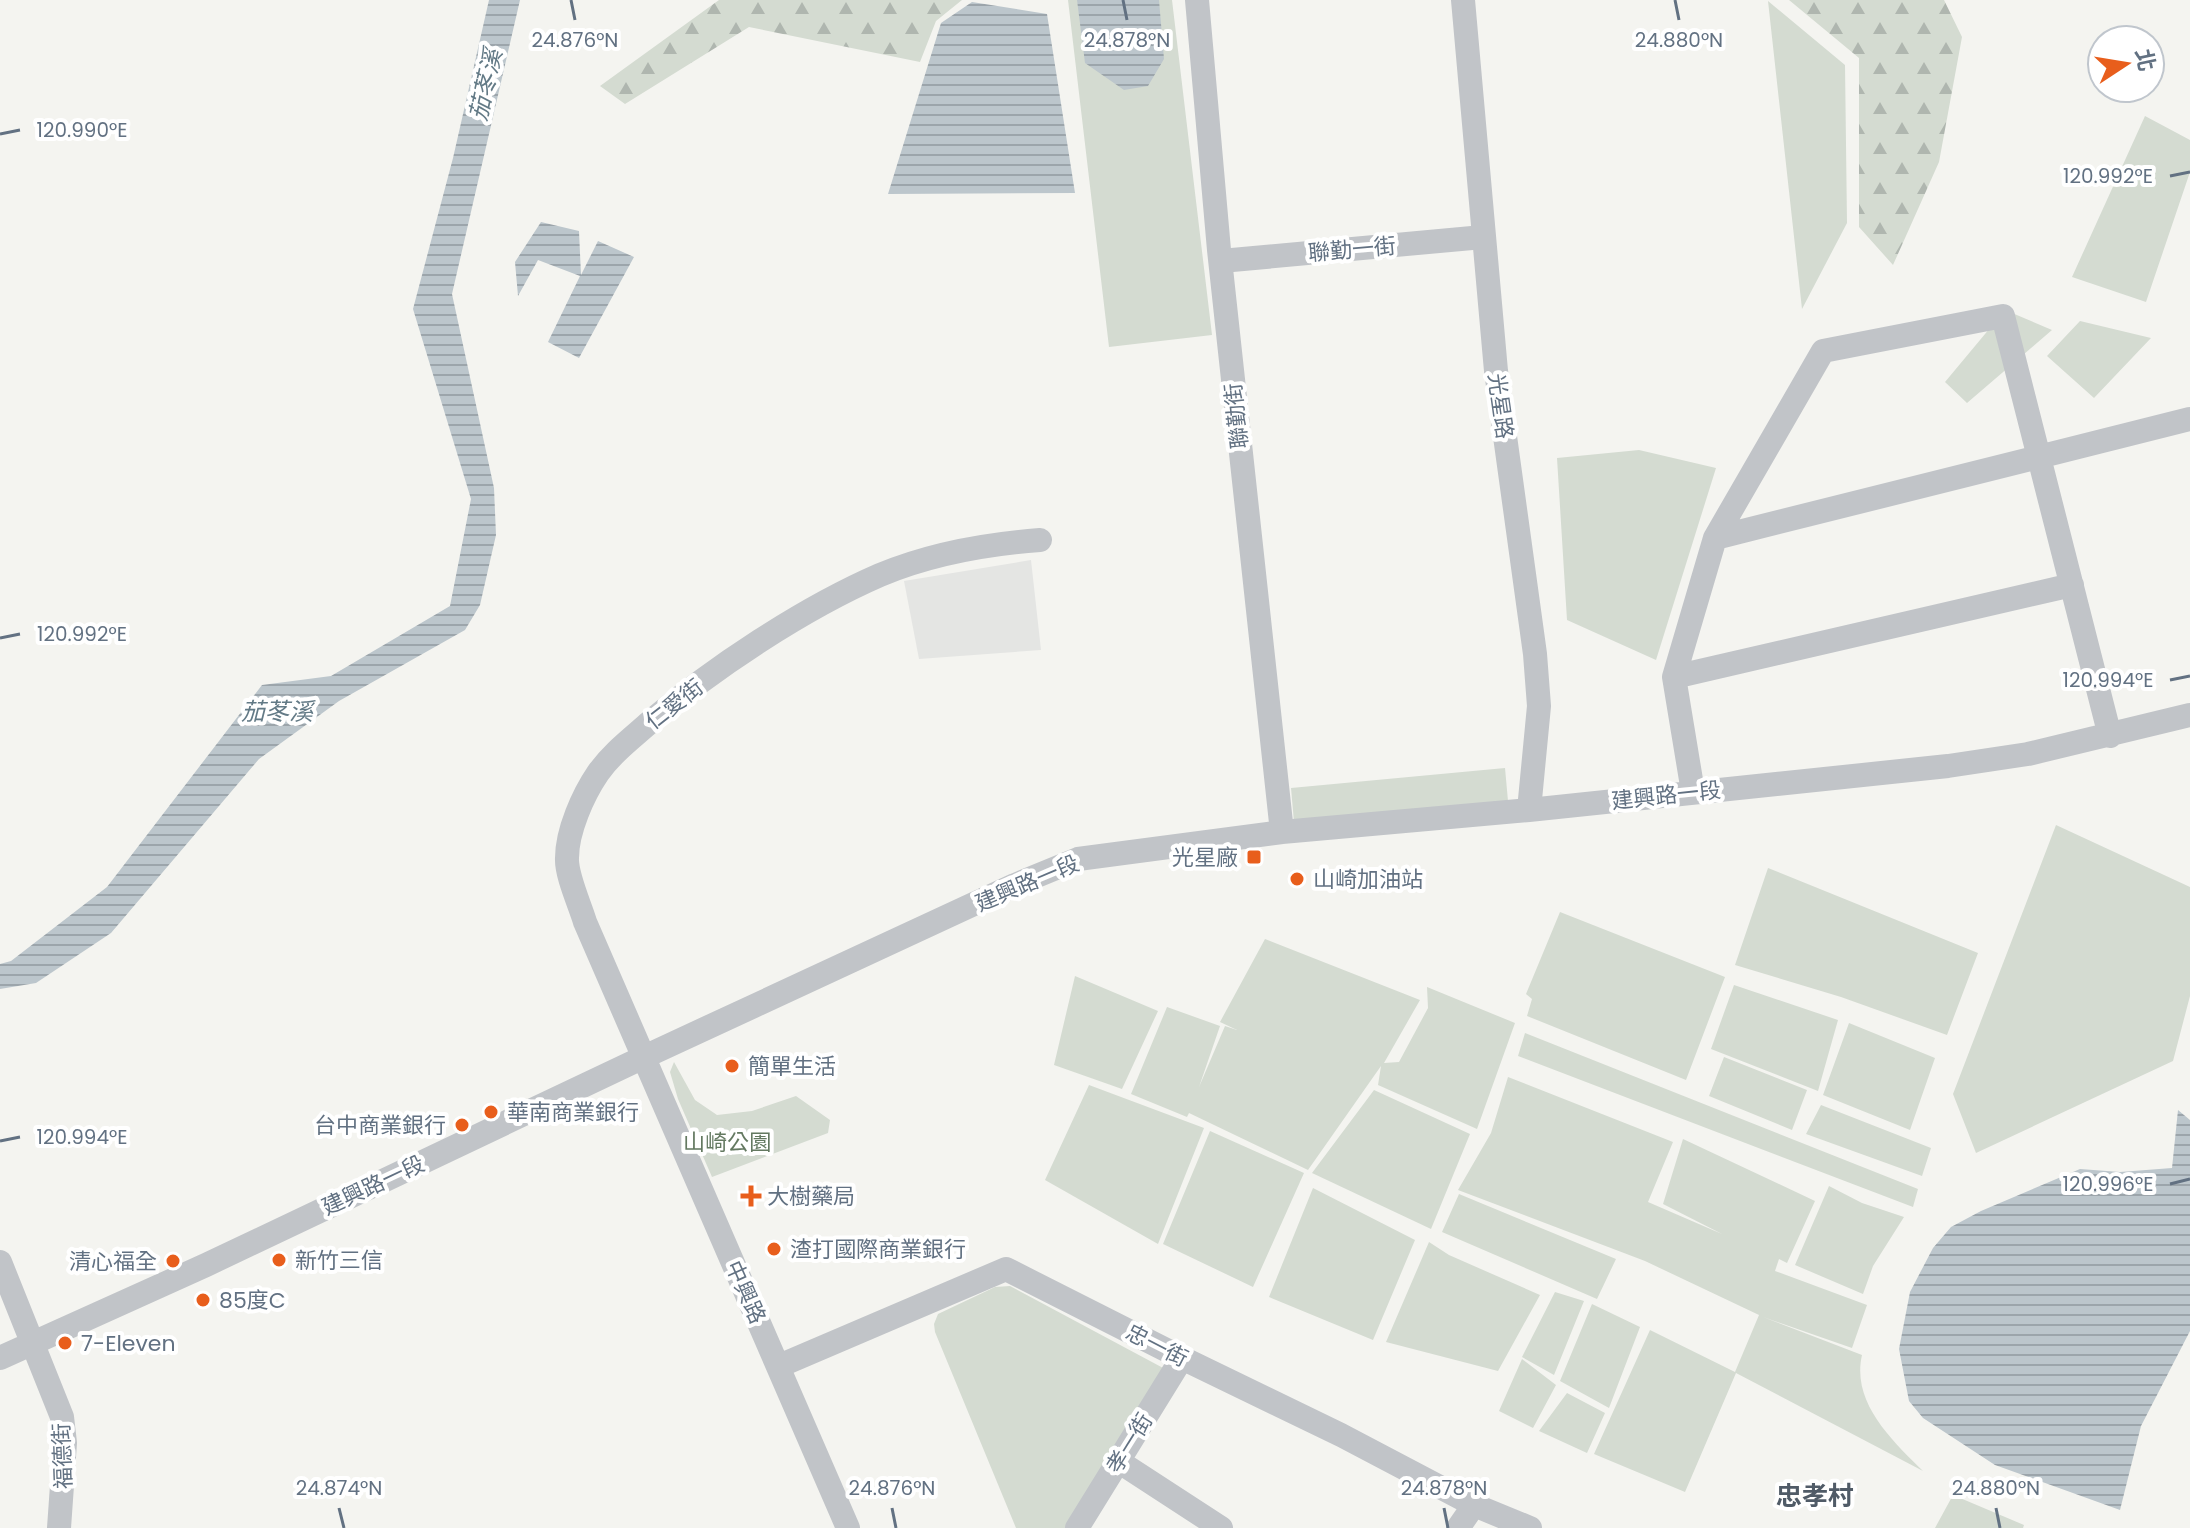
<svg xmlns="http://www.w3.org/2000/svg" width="2190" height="1528" font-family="Poppins,'Noto Sans TC',sans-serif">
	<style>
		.built { fill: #e4e5e3 }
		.green { fill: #d4dbd1 }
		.forest { fill: url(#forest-firs) }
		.water { fill: url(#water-rules) }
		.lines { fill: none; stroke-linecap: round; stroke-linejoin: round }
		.minor { stroke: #c1c4c8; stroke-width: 24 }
		.ticks { fill: none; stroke: #627182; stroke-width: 3 }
		.poi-dot { fill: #e85e1c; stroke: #fff; stroke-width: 3 }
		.labels { text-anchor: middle; stroke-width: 8; stroke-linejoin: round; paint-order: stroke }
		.street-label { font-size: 22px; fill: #627182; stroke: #fff }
		.poi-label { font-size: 22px; fill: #627182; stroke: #fff; text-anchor: start }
		.park-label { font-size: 22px; fill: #647961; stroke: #fff }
		.water-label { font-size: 24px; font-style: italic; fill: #637a86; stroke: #fff }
		.quarter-label { font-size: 26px; font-weight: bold; fill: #505b67; stroke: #fff }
		.ticks-label { font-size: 20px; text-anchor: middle; fill: #627182; stroke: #fff; stroke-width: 8; stroke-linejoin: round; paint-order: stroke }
	</style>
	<defs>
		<pattern id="forest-firs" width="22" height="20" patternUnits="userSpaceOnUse" patternTransform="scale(2)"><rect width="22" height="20" fill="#d4dbd1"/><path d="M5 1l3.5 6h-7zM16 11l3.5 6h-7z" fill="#afb6af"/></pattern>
		<pattern id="water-rules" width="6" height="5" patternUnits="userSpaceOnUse" patternTransform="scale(2)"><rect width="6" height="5" fill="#bcc6cc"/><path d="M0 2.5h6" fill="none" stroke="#9ca5ab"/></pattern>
	</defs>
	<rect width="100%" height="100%" fill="#f4f4f0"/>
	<path class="built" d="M1031 560 1041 650 919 659 904 581Z"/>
	<path class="green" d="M1068 0H1172L1212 335 1109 347Z
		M1768 1 1845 65 1847 223 1802 309Z
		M2145 116 2190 140V172L2146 302 2072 277Z
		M2005 310 2052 330 1967 403 1945 382Z
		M2080 321 2151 338 2094 398 2047 356Z
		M1639 450 1716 468 1656 660 1567 620 1557 458Z
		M1505 768 1508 801 1294 822 1291 788Z
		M2056 825 2190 887V996L2173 1061 1976 1153 1953 1094Z
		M1768 868 1978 953 1947 1035 1841 997 1735 965Z
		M1560 912 1725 977 1686 1080 1527 1016 1532 999 1526 994Z
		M1265 939 1420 1000 1384 1063 1399 1062 1428 1008 1427 987 1515 1023 1477 1129 1378 1085 1381 1066 1308 1170 1189 1113 1187 1117 1131 1094 1167 1007 1220 1026 1199 1087 1225 1026 1237 1030 1220 1022Z
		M1075 976 1158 1011 1122 1089 1054 1065Z
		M1734 985 1838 1020 1818 1091 1711 1049Z
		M1849 1023 1935 1058 1910 1130 1823 1095Z
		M1525 1033 1918 1189 1913 1207 1518 1056Z
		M1724 1057 1807 1090 1792 1130 1709 1096Z
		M674 1062 695 1100 717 1115 752 1111 796 1096 830 1120 828 1133 712 1177 678 1099 670 1072Z
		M1508 1077 1673 1142 1648 1202 1722 1234 1663 1204 1683 1139 1815 1201 1787 1263 1779 1259 1775 1271 1867 1305 1852 1348 1763 1317 1862 1355C1851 1403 1893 1441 1923 1471L1736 1373 1685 1492 1594 1454 1650 1330 1735 1372 1759 1315 1645 1261 1458 1190 1491 1133Z
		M1089 1085 1204 1128 1158 1244 1045 1180Z
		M1374 1090 1470 1134 1431 1229 1312 1173Z
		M1821 1105 1931 1148 1922 1176 1806 1134Z
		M1210 1131 1304 1173 1253 1287 1163 1244Z
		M1829 1186 1862 1203 1904 1217 1873 1266 1863 1294 1795 1265Z
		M1313 1188 1415 1240 1373 1340 1269 1297Z
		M1459 1194 1616 1259 1597 1299 1442 1232Z
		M1429 1242 1449 1255 1540 1295 1498 1371 1386 1342Z
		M1010 1286 1165 1369 1068 1528H1016L935 1332 934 1324 938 1314 995 1287Z
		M1555 1292 1584 1301 1554 1375 1522 1357Z
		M1592 1304 1640 1327 1609 1408 1560 1381Z
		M1522 1359 1556 1385 1533 1428 1499 1411Z
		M1567 1393 1605 1413 1587 1453 1539 1431Z
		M1953 1495 2024 1525 2023 1528H1935Z"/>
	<path class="forest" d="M719 0H962L936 21 920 62 749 27 625 104 600 86Z
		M1789 0H1944L1962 37 1939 162 1893 265 1859 227V58Z"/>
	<path class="water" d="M489 0H520L452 294 494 488 496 535 480 605 465 630 339 701 259 759 111 933 36 983 0 989V964L11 961 107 887 262 685 331 676 450 606 471 499 413 309 453 158Z
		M1077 0H1159L1164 59 1148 86 1124 90 1085 63Z
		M972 2 1047 14 1075 193 888 194 941 23Z
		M541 222 579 231 581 275 598 241 634 257 579 358 548 342 580 276 538 260 518 296 515 262Z
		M2178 1110 2190 1120V1331L2141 1426 2120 1510 1995 1465 1923 1418 1909 1401 1899 1349 1910 1292 1933 1248 1951 1227 1981 1211 2080 1169 2120 1172 2172 1168Z"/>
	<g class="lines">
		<path class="minor" d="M1197 0 1219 250 1282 832
			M1463 0 1496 371 1535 654 1539 706 1529 810
			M1221 261 1483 237
			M1715 538 2190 419
			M1674 677 2072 585
			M1693 792 1674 677 1715 538 1823 351 2003 316 2110 736
			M0 1262 62 1417 65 1443 59 1528
			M0 1358 206 1265 644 1057 1015 885 1078 859 1282 832 1529 810 1948 766 2028 754 2190 715
			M779 1366 1006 1269 1182 1358 1341 1435 1474 1505 1530 1528
			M1118 1461 1221 1528
			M848 1528 585 922C580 905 566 875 567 858 567 831 583 795 598 773 612 753 632 738 650 722 713 668 804 608 880 575 930 554 987 544 1040 540
			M1077 1528 1182 1358
			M1458 1528 1474 1505"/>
	</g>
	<path class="ticks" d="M571 0 575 20M1123 0 1127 20M1675 0 1679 20M0 134 20 130M2170 176 2190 172M0 638 20 634M2170 680 2190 676M0 1141 20 1137M2170 1184 2190 1179M339 1508 344 1528M892 1508 896 1528M1444 1508 1448 1528M1996 1508 2000 1528"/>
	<g class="poi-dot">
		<rect x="1246" y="849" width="16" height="16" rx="4"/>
		<circle cx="1297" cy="879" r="8"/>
		<circle cx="732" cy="1066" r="8"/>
		<circle cx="491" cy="1112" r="8"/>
		<circle cx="462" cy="1125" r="8"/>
		<path d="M747 1184h8v8h8v8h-8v8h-8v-8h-8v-8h8z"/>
		<circle cx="774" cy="1249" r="8"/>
		<circle cx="279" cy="1260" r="8"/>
		<circle cx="173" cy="1261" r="8"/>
		<circle cx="203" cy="1300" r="8"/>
		<circle cx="65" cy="1343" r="8"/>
	</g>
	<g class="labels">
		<g class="street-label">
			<text transform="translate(1352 249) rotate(-5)" y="8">聯勤一街</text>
			<text transform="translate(1501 406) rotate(82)" y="8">光星路</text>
			<text transform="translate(1236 416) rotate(-96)" y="8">聯勤街</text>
			<text transform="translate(674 704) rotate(-38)" y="8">仁愛街</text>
			<text transform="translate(1666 795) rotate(-6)" y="8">建興路一段</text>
			<text transform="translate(1027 883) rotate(-23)" y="8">建興路一段</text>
			<text transform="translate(373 1185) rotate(-25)" y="8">建興路一段</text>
			<text transform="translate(746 1292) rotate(66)" y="8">中興路</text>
			<text transform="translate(1157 1345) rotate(27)" y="8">忠一街</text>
			<text transform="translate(1129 1443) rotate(-58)" y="8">孝一街</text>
			<text transform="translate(62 1456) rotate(-92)" y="8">福德街</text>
		</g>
		<g class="poi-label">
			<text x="1238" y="865" text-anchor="end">光星廠</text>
			<text x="1313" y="887">山崎加油站</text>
			<text x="748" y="1074">簡單生活</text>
			<text x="507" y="1120">華南商業銀行</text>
			<text x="446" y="1133" text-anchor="end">台中商業銀行</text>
			<text x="767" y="1204">大樹藥局</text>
			<text x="790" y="1257">渣打國際商業銀行</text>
			<text x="295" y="1268">新竹三信</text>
			<text x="157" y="1269" text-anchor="end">清心福全</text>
			<text x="219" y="1308">85度C</text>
			<text x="81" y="1351">7-Eleven</text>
		</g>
		<g class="park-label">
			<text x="727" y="1150">山崎公園</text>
		</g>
		<g class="water-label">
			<text transform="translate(486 85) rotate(-77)" y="8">茄苳溪</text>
			<text x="277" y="720">茄苳溪</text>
		</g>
		<g class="quarter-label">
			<text x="1815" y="1505">忠孝村</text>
		</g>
	</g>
	<g class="ticks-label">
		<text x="575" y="47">24.876°N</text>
		<text x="1127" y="47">24.878°N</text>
		<text x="1679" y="47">24.880°N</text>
		<text x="82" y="137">120.990°E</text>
		<text x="2108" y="183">120.992°E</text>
		<text x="82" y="641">120.992°E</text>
		<text x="2108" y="687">120.994°E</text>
		<text x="82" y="1144">120.994°E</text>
		<text x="2108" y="1191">120.996°E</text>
		<text x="339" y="1495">24.874°N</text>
		<text x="892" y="1495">24.876°N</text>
		<text x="1444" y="1495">24.878°N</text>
		<text x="1996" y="1495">24.880°N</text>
	</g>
	<g transform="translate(2126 64) rotate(78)"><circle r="38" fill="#ffffff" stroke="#c0c6cd" stroke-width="2"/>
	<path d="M0-6L14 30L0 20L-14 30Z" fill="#e85e1c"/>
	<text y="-12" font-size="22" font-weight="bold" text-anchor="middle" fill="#627182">北</text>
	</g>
</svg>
